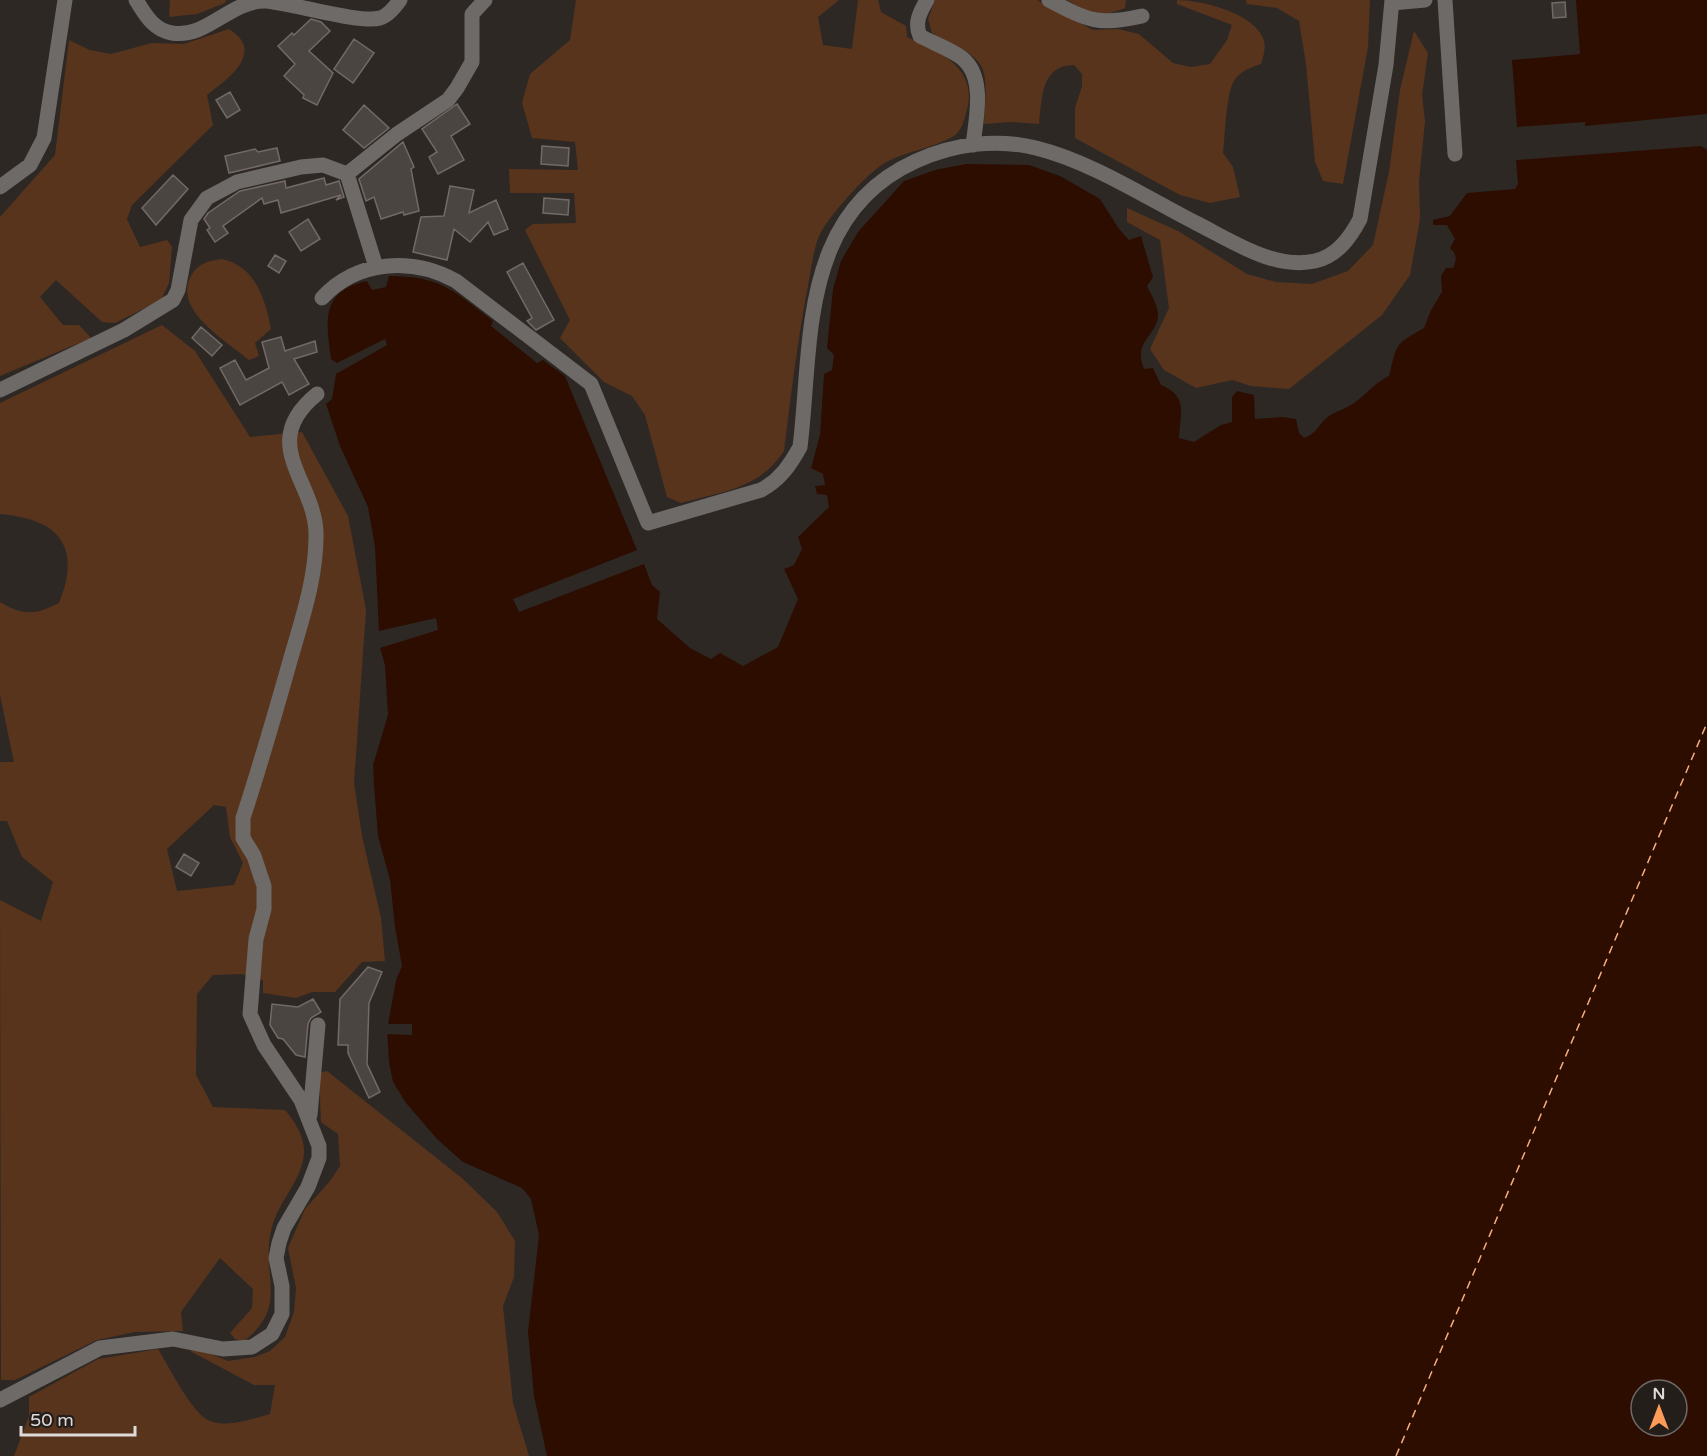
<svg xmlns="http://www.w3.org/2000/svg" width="1707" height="1456" font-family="'Varela Round',sans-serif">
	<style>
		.green { fill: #58341d; fill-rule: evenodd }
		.water { fill: #2c0d00; fill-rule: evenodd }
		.pier { fill: #2e2825 }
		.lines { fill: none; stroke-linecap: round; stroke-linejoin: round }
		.ferry { stroke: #f7ae7f; stroke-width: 1.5; stroke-dasharray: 8 6; stroke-linecap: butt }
		.building { fill: #4b4541; stroke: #716a66; stroke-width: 1.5 }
		.minor { stroke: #6d6a68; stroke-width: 15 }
	</style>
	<rect width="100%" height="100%" fill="#2e2825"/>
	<path class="green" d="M170 0H226L225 3 197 14 169 17Z
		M576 0H839L818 17 823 45 852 49 858 0H878L881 12 906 26 907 37C941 52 980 69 966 113 964 121 961 131 954 136 934 148 907 151 886 162 868 172 831 214 821 232 814 245 812 265 809 280 798 337 791 394 784 451 759 489 723 491 681 503L667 497 645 415 632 396 604 382 560 338 570 320 525 230 533 224 576 223 574 193H510L509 169 578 170 575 142 532 138 522 103 530 74 570 40Z
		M935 0H1037L1093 30 1118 29 1139 34 1173 63 1191 67 1210 64 1227 40 1232 25 1177 4V0C1200 0 1250 12 1262 36 1267 44 1264 55 1261 64 1252 67 1243 70 1236 78 1226 88 1225 137 1223 153L1233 167 1240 197 1210 203 1180 195 1075 138V108L1082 86V74L1074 65C1041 65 1042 98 1039 124L1011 122 984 124C988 59 989 63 932 33L928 19Z
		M1067 0H1126L1125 8C1098 19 1091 14 1067 0Z
		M1246 0H1370L1368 47 1343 184 1323 181 1315 162 1306 64 1299 21 1277 8 1247 4Z
		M229 29C266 52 228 79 207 95L213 125 132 205 127 219 140 247 167 240 172 247 169 283 161 300 115 323 102 322 56 280 40 297 63 325H79L91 338 0 376V217L55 155 69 40 90 50 111 54 152 43 184 44Z
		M1414 31 1428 53 1422 95 1425 121 1419 181 1420 219 1410 275 1382 315 1289 389 1251 386 1232 380 1196 388 1164 370 1150 349 1169 308 1160 240 1127 222V208L1178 231 1247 274 1276 282 1312 284 1348 271 1373 245 1389 172 1400 90Z
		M222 259C255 266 265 298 271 329L255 343 259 356 249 360C227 341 172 310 191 276 198 263 208 261 222 259Z
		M162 325 195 351 250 437 302 432 348 516 366 610 354 783 362 836 381 918 385 961 362 962 335 992H312L296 998 263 993V980L242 974 213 975 197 994 196 1075 213 1107 285 1110C295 1122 304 1136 304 1151 304 1178 278 1202 272 1227 259 1274 291 1304 244 1341L235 1339 230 1333 252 1308 253 1289 220 1258 181 1312 183 1331 135 1332 97 1340 15 1380H1L0 900 41 921 53 882 22 857 7 821H0V762H14L0 695V602C23 616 35 615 59 603 82 546 59 519 0 514V403ZM214 805 226 807 230 837 243 863 234 885 177 891 167 849Z
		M327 1071 463 1179 497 1212 515 1241 514 1277 503 1306 513 1403 529 1456H14L29 1416V1397L98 1359 158 1349C170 1368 191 1413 210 1421 229 1428 252 1419 270 1414L275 1385H254L190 1351 199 1349 228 1361 255 1357 270 1351 285 1337 294 1312 296 1288 288 1248 305 1209 330 1181 340 1166 338 1134 321 1122 319 1073Z"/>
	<path class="water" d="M1576 0H1707V114L1585 126V122L1517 127 1512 60 1580 54Z
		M1701 146 1707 150V1456H547L534 1396 528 1332 539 1235 531 1199 522 1188 463 1162 437 1139 406 1103 393 1082 389 1062 387 1030 396 980 402 966 395 927 390 880 378 836 374 785 373 765 388 715 385 665 380 648 438 630 436 618 379 631 375 547 368 507 340 446 326 404 332 399 336 374 387 345 385 339 337 363 331 359C326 321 320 291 367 281L372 290 386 287 389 276C441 276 454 291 493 321L491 326 537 363 543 360 565 376 637 550 513 599 519 612 644 564 652 585 660 592 657 619 690 648 711 659 720 653 743 666 778 647 798 599 784 569 794 565 802 549 798 537 829 507 827 495 817 494 815 486 825 485 823 474 811 468 820 435 824 374 832 370 834 355 827 348 833 289 841 261 858 232 904 181 935 170 966 164 1029 165 1060 176 1100 199 1119 229 1129 240 1141 236 1153 277 1147 286C1151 294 1157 304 1158 313 1159 336 1132 340 1144 369L1153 368 1161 385C1189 397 1180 412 1179 438L1194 442 1221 425 1232 422V397L1237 391 1254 395 1255 419 1282 417 1296 419 1299 433 1304 438C1318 433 1318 424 1329 416 1336 411 1346 409 1354 403 1367 394 1374 383 1389 376 1398 341 1394 346 1424 328L1431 310 1442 292 1441 276 1446 268H1453C1457 259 1457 255 1450 248L1455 239 1447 225H1433V220L1450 216 1467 193 1515 189 1518 184 1516 160ZM1641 1390H1677V1426H1641Z"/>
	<path class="pier" d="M385 1024H412V1035L384 1034Z"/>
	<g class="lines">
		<path class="ferry" d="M1396 1456 1707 723"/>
	</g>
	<path class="building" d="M1565 2 1566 17 1553 18 1552 3Z
		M311 19 321 22 330 31 309 51 333 73 317 105 303 98 304 95 284 76 295 64 278 46 292 33 294 35Z
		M354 39 374 53 353 83 334 69Z
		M230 92 240 110 227 118 216 100Z
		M457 104 470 124 451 136 464 160 438 174 429 157 437 152 422 129Z
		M364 105 389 128 364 148 343 130Z
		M403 142 414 167 411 169 419 211 404 215 403 212 381 219 374 197 366 201 359 179Z
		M542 146 569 148 568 166 541 164Z
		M277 148 280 161 229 173 225 156 255 149 258 152Z
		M173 175 188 189 156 225 142 208Z
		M324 178 326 185 339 181 344 197 336 200 341 195 281 213 278 200 264 204 262 198 223 226 228 233 215 242 207 230 210 228 204 219 208 213 240 191 285 181 286 188Z
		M450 186 474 190 469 213 496 200 508 229 494 235 488 222 470 242 454 229 447 260 413 252 421 217 444 216Z
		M544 198 569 200 568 215 543 213Z
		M308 219 320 239 301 251 289 232Z
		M275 255 286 261 279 273 268 266Z
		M523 263 554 320 536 330 527 321 532 318 507 272Z
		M201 327 222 345 212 356 192 338Z
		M281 337 285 351 315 341 317 352 294 359 309 384 289 395 282 382 240 405 220 368 235 360 246 380 269 368 262 342Z
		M184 854 199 863 191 876 176 867Z
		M368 967 382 972 369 1003 367 1064 380 1092 369 1098 348 1053V1045H338L340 999Z
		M313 999 321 1012 311 1018 308 1024 305 1057 296 1055 283 1039 278 1038 270 1025 272 1004 298 1007Z"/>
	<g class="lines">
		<path class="minor" d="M136 0C145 14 153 30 172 33 207 39 230 0 266 1 291 3 361 24 380 18 388 16 395 7 400 0
			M927 0C920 12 914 23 920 36 933 43 950 49 962 58 986 77 976 119 973 145
			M1049 0C1089 21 1098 26 1142 16
			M1445 0 1455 154
			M1392 3 1425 0
			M347 174 376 267
			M0 187 30 165 44 138 65 0
			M322 298C357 260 412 257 456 281L591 384 648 523 761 490C780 480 790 465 800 447 808 383 805 311 830 250 847 209 876 179 916 161 953 144 996 138 1036 148 1092 162 1145 197 1196 223 1232 241 1274 270 1315 261 1337 256 1350 238 1360 219L1386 65 1392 0
			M0 390 124 330 173 300 178 290 191 220 207 198 237 182 301 167 323 165 347 174 397 134 448 100 457 88 472 62V14L485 0
			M310 1115 318 1025
			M0 1400 100 1348 173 1339 223 1349 252 1347 272 1334 282 1314V1286L276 1258 279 1243 284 1228 308 1187 319 1158V1146L301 1100 264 1045 250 1014 256 939 264 909V886L254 856 243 838V818C260 766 275 714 290 661 302 619 317 576 316 532 314 480 257 443 317 394"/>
	</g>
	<g transform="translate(1659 1408)"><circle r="28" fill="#241e1b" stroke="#6e6967" stroke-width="1.5"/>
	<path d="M0-4.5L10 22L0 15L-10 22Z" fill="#fe9b59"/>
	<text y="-9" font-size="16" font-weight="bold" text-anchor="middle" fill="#dedad8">N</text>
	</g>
	<path d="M21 1426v9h114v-9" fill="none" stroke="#dedad8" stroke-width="3"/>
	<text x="30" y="1426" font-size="18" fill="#dedad8" stroke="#241e1b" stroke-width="4.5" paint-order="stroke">50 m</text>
</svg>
